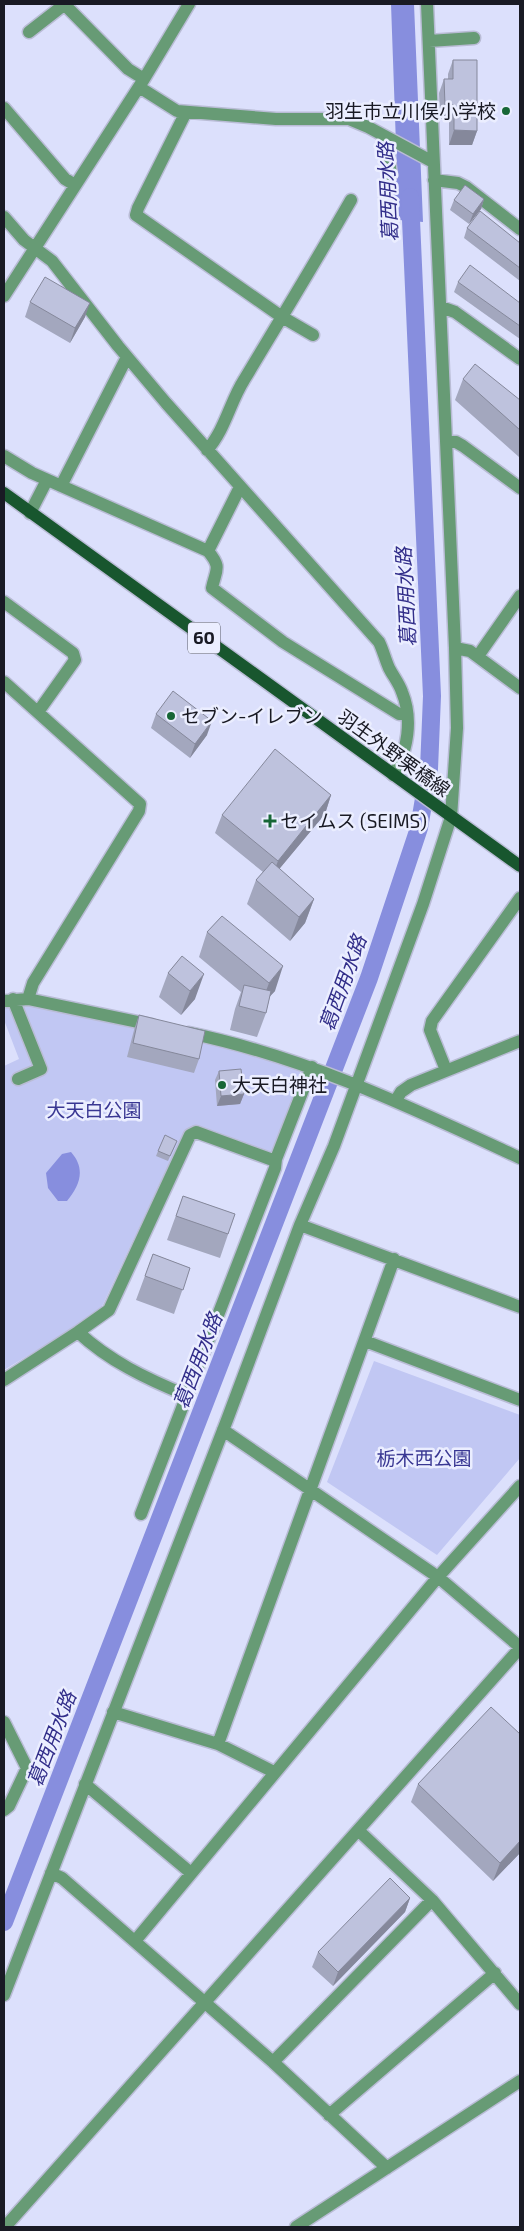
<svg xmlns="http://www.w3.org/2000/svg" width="524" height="2231" font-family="'Exo 2','Noto Sans JP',sans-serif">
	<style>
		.green { fill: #c1c7f3 }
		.water { fill: #878ede }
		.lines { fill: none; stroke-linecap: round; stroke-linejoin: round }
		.canal { stroke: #878ede; stroke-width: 18 }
		.minor-casing { stroke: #b9bcd5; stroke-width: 15 }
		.major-casing { stroke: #b9bcd5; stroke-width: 15 }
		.minor { stroke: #679b75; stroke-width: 12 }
		.major { stroke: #18562e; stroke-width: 12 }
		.wall { fill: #a3a7be }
		.shaded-wall { fill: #85889b }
		.building { fill: #bec2dd; stroke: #85889b }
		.poi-dot { fill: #176636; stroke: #ebeeff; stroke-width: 2 }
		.labels { text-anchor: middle; stroke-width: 5; stroke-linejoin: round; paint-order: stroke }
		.shield { fill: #ebeeff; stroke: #585a66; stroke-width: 1 }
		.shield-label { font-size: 18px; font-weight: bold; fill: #191a24 }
		.poi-label { font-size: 19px; fill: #191a24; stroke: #ebeeff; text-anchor: start }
		.street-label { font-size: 19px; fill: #191a24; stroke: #ebeeff }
		.park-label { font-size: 19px; fill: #393793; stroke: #ebeeff }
		.water-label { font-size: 20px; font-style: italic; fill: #322e8a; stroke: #ebeeff }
	</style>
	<rect width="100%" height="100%" fill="#dce0fc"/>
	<path class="green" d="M22 1003 217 1046 298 1069 302 1076 274 1151 269 1154 192 1127 182 1136 99 1313 4 1370V1066L19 1059 4 1020V1004Z
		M374 1361 520 1415V1458L437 1555 327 1482Z"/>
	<path class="water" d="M391 4H414L423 222 399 220 390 212 385 174 397 173Z
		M71 1152C86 1169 80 1185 67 1201H58L48 1188 46 1173 62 1154Z"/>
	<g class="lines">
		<path class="canal" d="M4 1922 369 978 419 828 429 769 432 696 410 197"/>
		<defs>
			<path id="minor" d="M64 4 128 69 144 79
				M29 32 65 4
				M429 41 474 38
				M139 87 177 111 276 119H349L368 127 433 162
				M4 108 65 179 75 185
				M186 112 138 208 136 215 282 317 313 335
				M389 139 388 153 391 175
				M434 180 458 183 466 187 520 229
				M4 217 24 240 52 261 118 346 166 403 379 642C383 650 385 659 389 668 393 676 399 683 402 692 413 719 408 751 393 775
				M4 296 144 79 189 4
				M441 307 455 312 520 359
				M446 441 456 442 463 446 520 488
				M207 450C225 430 230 402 244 380 280 320 316 261 351 200
				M4 456 32 473 208 551 240 487
				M61 486 127 357
				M30 513 47 480
				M208 551C222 568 216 569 212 588L283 642 399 714H407
				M4 602 73 653 75 660 38 712
				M455 648 470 651 520 688
				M478 656 520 596
				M4 682 140 804 139 811 33 983 28 999
				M13 999 41 1069 18 1079
				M4 1001 28 999 152 1025
				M189 1033C306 1057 412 1108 520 1158
				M446 1070 430 1030 432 1021 520 898
				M396 1100 401 1092 411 1085 520 1041
				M300 1225 520 1307
				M78 1332C109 1361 147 1379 186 1395
				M365 1341 520 1400
				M4 1380 78 1332 109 1310 190 1135 196 1132 270 1159H276
				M223 1430 438 1577 520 1647
				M141 1514 275 1168 276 1159 312 1067
				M113 1712 218 1744 274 1772
				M4 1722 27 1768 9 1806 4 1810
				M218 1744 394 1259
				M85 1784 191 1873
				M359 1831 432 1900 520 2004
				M51 1873 62 1878 273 2062 387 2168
				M135 1941 438 1577 520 1486
				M4 1995 227 1420 300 1225 334 1146 423 904 451 817 457 728 455 648 427 4
				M273 2062 432 1900
				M329 2115 495 1973
				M5 2227 520 1648
				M296 2227 520 2081"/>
			<path id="major" d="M4 493 520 866"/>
		</defs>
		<use href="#minor" class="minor-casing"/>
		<use href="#major" class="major-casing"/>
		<use href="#minor" class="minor"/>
		<use href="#major" class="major"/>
	</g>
	<path class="wall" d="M453 60 477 131 472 145H449V119H440L439 93 444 79H448V74Z
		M484 199 481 209 469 224 450 210 454 200Z
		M467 228 520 243V281L464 238Z
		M458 282 520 303V339L454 292Z
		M30 302 85 317 70 343 25 317Z
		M463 379 520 400V456L519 457 455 400Z
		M156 714 207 735 190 758 151 728Z
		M331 795 325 814 279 869 314 899 305 923 290 941 247 904 256 880 263 872 215 833 222 815Z
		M222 916 275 991 270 996 266 1013 257 1037 230 1030 235 1009 241 992 199 957 207 932Z
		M182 956 195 999 181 1015 159 997 168 973Z
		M139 1015 199 1059 194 1073 127 1057 134 1030Z
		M219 1071 244 1094 240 1104 217 1106 215 1080Z
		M177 1141 168 1161 156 1156 158 1151Z
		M183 1196 235 1214 220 1258 167 1240Z
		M153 1254 190 1268 174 1314 136 1300Z
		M418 1784 520 1853 493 1881 411 1802Z
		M410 1898 405 1912 333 1986 312 1967 318 1952Z"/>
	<path class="shaded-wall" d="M445 105H454L449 119H440Z
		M454 130 477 131 472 145H449Z
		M484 199 481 209 469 224 473 214Z
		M90 303 85 317 70 343 75 328Z
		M212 721 207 735 190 758 195 744Z
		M331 795 325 814 271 879 278 861Z
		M314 899 305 923 290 941 299 917Z
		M283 966 275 991 260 1007 269 983Z
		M204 974 195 999 181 1015 190 991Z
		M244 1094 240 1104 217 1106 221 1096Z
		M520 1841V1853L493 1881 500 1863Z
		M410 1898 405 1912 333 1986 338 1972Z"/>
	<path class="building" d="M453 60H477V131L454 130V105H445L444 79H453Z
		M465 185 484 199 473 214 454 200Z
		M480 211 520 243V268L467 228Z
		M470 265 520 303V326L458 282Z
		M45 277 90 303 75 328 30 302Z
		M475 364 520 400V430L463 379Z
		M173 691 212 721 195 744 156 714Z
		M275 749 331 795 278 861 222 815Z
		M272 862 314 899 299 917 256 880Z
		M222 916 283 966 269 983 207 932Z
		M182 956 204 974 190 991 168 973Z
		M244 985 271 991 266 1013 239 1006Z
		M139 1015 205 1031 199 1059 133 1043Z
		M241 1069 244 1094 221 1096 219 1071Z
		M165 1135 177 1141 170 1156 158 1151Z
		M183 1196 235 1214 228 1234 176 1216Z
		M153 1254 190 1268 183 1290 145 1276Z
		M491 1707 520 1734V1841L500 1863 418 1784Z
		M390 1878 410 1898 338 1972 318 1952Z"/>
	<g class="poi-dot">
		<circle cx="506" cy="111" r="5"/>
		<circle cx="171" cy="716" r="5"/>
		<path d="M267.5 813.5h5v5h5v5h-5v5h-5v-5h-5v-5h5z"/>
		<circle cx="222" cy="1085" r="5"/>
	</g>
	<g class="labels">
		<rect class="shield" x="188" y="622.5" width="32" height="31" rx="4"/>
		<g class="shield-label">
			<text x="204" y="644">60</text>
		</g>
		<g class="poi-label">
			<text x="496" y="118" text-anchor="end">羽生市立川俣小学校</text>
			<text x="181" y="723">セブン-イレブン</text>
			<text x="280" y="828">セイムス (SEIMS)</text>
			<text x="232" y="1092">大天白神社</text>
		</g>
		<g class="street-label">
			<text transform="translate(394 753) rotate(36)" y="7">羽生外野栗橋線</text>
		</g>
		<g class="park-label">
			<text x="94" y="1117">大天白公園</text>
			<text x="424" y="1465">栃木西公園</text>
		</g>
		<g class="water-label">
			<text transform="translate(388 192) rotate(-93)" y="7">葛西用水路</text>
			<text transform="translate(406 597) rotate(-93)" y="7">葛西用水路</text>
			<text transform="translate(343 983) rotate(-70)" y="7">葛西用水路</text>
			<text transform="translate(198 1361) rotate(-69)" y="7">葛西用水路</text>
			<text transform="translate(52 1739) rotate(-69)" y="7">葛西用水路</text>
		</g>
	</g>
	<rect width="524" height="2231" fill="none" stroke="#191a24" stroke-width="10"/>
</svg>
